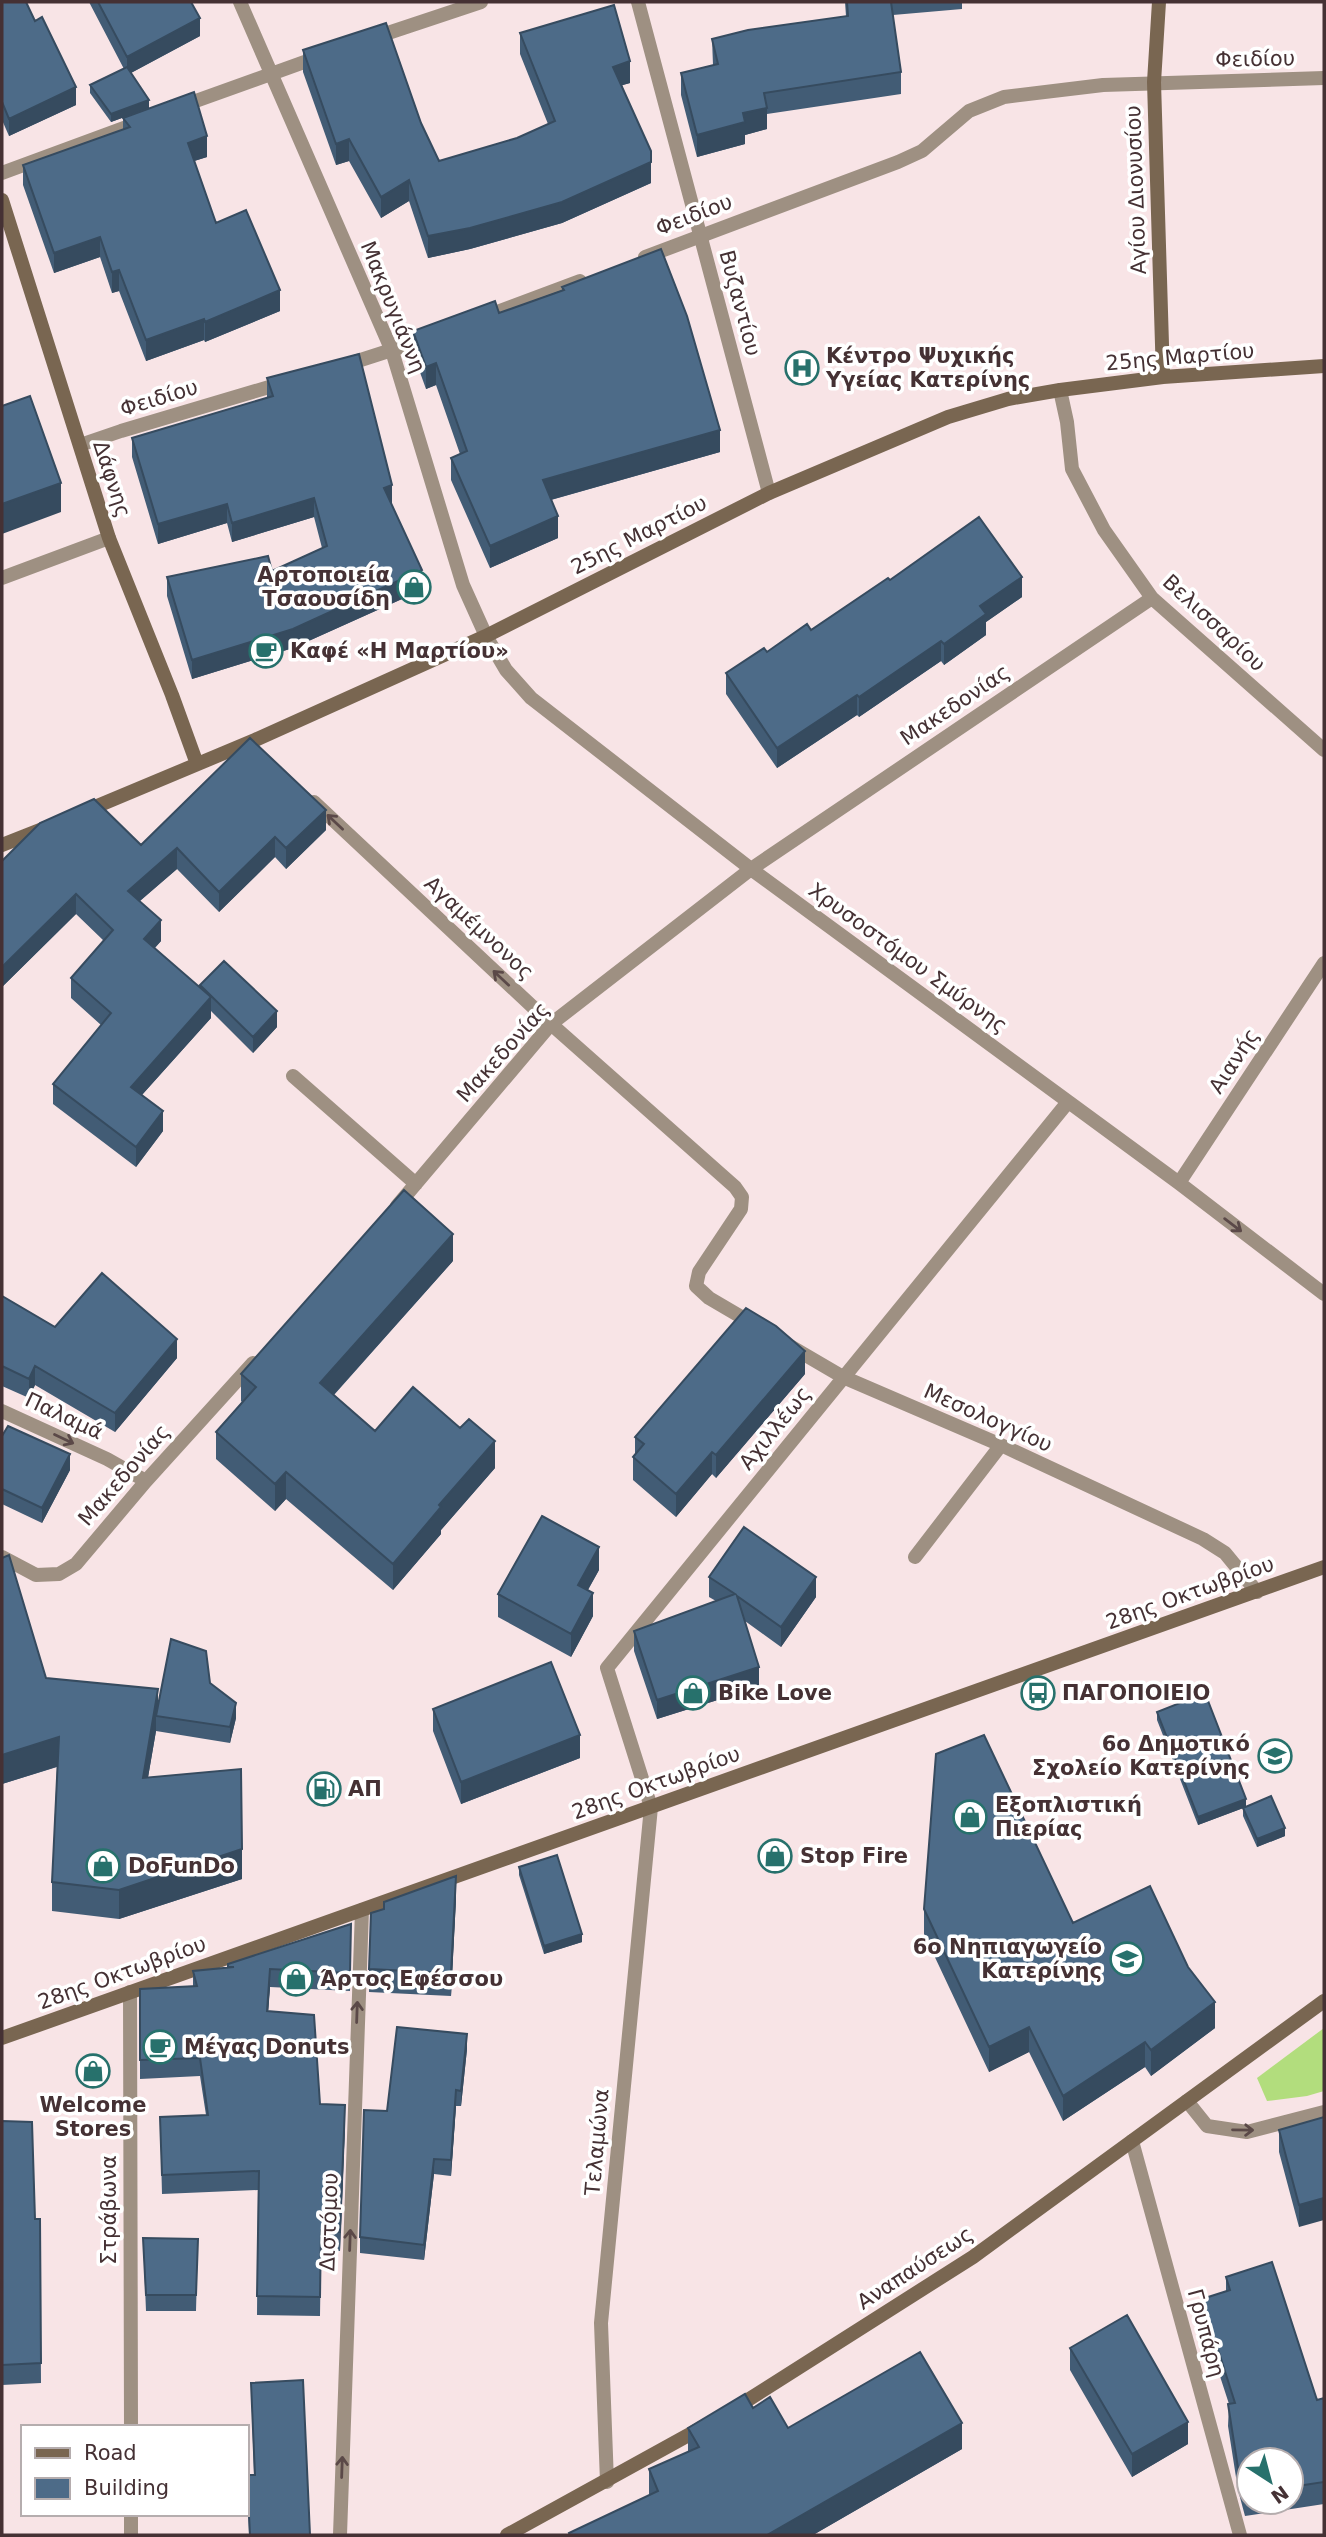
<svg xmlns="http://www.w3.org/2000/svg" width="1326" height="2537" font-family="'DejaVu Sans',sans-serif">
	<style>
		.green { fill: #b2dd7d }
		.lines { fill: none; stroke-linecap: round; stroke-linejoin: round }
		.street { stroke: #9e9082; stroke-width: 14 }
		.secondary { stroke: #796651; stroke-width: 14 }
		.wall { fill: #425c75; fill-rule: evenodd }
		.shaded-wall { fill: #364b5f }
		.building { fill: #4d6b88; stroke: #364b5f; stroke-width: 2 }
		.oneway { stroke: #5b4948 }
		.labels { text-anchor: middle; stroke-width: 7; stroke-linejoin: round; paint-order: stroke }
		.street-label { font-size: 21px; fill: #453134; stroke: #fff }
		.poi-label { font-size: 21px; font-weight: bold; fill: #453134; stroke: #fff; text-anchor: start }
	</style>
	<rect width="100%" height="100%" fill="#f8e4e6"/>
	<path class="green" d="M1324 2028V2091L1307 2096 1267 2101 1257 2078Z"/>
	<g class="lines">
		<path class="street" d="M240 2 392 351 463 585 486 636 506 670 531 698 751 869 1179 1183 1324 1294
			M638 2 769 493
			M373 38 481 2
			M179 107 321 56
			M2 173 140 122
			M645 257 898 162 922 151 969 111 1004 97 1103 85 1324 78
			M481 318 580 281
			M342 366 429 338
			M1060 390 1067 422 1072 469 1104 530 1152 598 1324 750
			M80 445 121 431 286 382
			M2 578 109 538
			M314 802 551 1024 735 1187 742 1197 741 1209 699 1272 696 1286 709 1298 755 1325
			M293 1076 416 1184
			M1179 1183 1324 963
			M397 1206 551 1024 751 869 1152 598
			M790 1346 843 1377 1001 1445 1203 1539 1225 1553 1257 1592
			M2 1411 107 1459 146 1481
			M2 1557 36 1575 59 1574 76 1564 146 1481 253 1363
			M915 1557 1001 1445
			M130 1992 131 2427
			M1187 2101 1207 2126 1247 2132 1324 2112
			M1132 2141 1240 2535
			M607 2482 601 2323 651 1807 607 1668 1068 1102
			M131 2514V2535
			M340 2535 362 1910"/>
		<path class="secondary" d="M1159 2 1154 82 1163 377
			M2 200 109 538 172 695 197 764
			M83 812 255 740 486 636 769 493 948 417 1008 399 1060 390 1163 377 1324 366
			M2 845 45 828
			M2 2038 1324 1567
			M732 2410 973 2257 1324 2001
			M507 2535 703 2427"/>
	</g>
	<path class="wall" d="M2 2 76 105 9 136 2 120Z
		M89 2H191L200 36 131 73 149 108 111 122 90 93V85L124 69Z
		M845 2H962V9L893 15 901 72V94L767 114V129L745 135V144L697 157 681 95V73L713 65 712 39 846 16Z
		M520 33 630 83 622 85 651 183 562 223 470 249 428 258 409 201 381 218 349 161 336 165 303 72V50L421 123 439 161 517 138 548 124 520 54Z
		M123 118 207 157 194 161 216 223 280 311 205 342 204 340 146 361 119 291 112 293 100 257 54 273 23 185V165L123 130Z
		M562 287 720 452 551 500 558 538 490 568 451 480V458L460 454 436 385 426 389 413 353V331L499 313 562 290Z
		M267 378 392 505 422 590 293 648 192 679 167 596V577L272 571 322 548 314 517 232 542 227 523 158 544 132 457V438L267 398Z
		M890 580 1022 597 986 622V635L944 665 941 661 859 717 857 715 777 768 726 694V673L767 652 811 630Z
		M326 830 286 869 275 857 219 912 177 869 140 901 161 941 155 948 200 988V985L277 1027 253 1053 211 1011V1018L142 1095 163 1131 136 1167 53 1104V1084L101 1025 71 998V978L104 941 76 914 2 987V861L141 845Z
		M453 1261 334 1395 375 1431 495 1468 441 1530V1534L393 1590 286 1499 275 1511 216 1459V1432L242 1402 241 1401V1374Z
		M2 1296 55 1327 177 1358 115 1432 35 1385 29 1398 2 1386Z
		M805 1374 716 1478 712 1474 676 1517 633 1480V1457L635 1455V1437Z
		M2 1436 70 1470 42 1523 2 1504Z
		M599 1570 588 1590 593 1616 571 1657 498 1617V1594Z
		M709 1577 816 1597 781 1647 745 1621 759 1687 657 1719 634 1651V1631L716 1601 709 1597Z
		M46 1678 158 1705 210 1683 236 1718 230 1743 156 1731 148 1777 242 1879 119 1919 52 1911V1882L57 1767 2 1784Z
		M433 1709 580 1758 461 1804 433 1731Z
		M1157 1712 1246 1807 1198 1825 1157 1720Z
		M1243 1808 1285 1836 1257 1847 1243 1816Z
		M519 1867 582 1942 544 1954 519 1875Z
		M456 1899 451 1996 369 1992V1969Z
		M924 1909 1073 1923 1215 2028 1151 2076 1145 2067 1063 2121 1029 2052 989 2072 924 1934Z
		M351 1943 350 1991 270 1987 268 2011 320 2104 345 2124 340 2251 321 2249 320 2316 257 2315 258 2190 162 2194 160 2117 206 2115 200 2076 140 2079V1989L193 1986V1971L228 1968Z
		M467 2049 461 2106H456L451 2176 434 2174 424 2260 360 2253V2237L387 2111Z
		M1324 2117 1299 2227 1279 2152V2130Z
		M2 2121 35 2219H40L41 2383 2 2385Z
		M143 2238 198 2239 196 2311H146Z
		M1226 2277 1317 2400 1324 2398V2504L1245 2516 1238 2490 1228 2426 1229 2404 1202 2321V2299L1226 2291ZM1249 2460H1291V2502H1249Z
		M1070 2348 1188 2444 1132 2477 1070 2370Z
		M251 2383 310 2535H249L247 2475H254Z
		M753 2408 788 2428 962 2449 813 2535H569V2533L649 2496V2469L688 2452V2428Z"/>
	<path class="shaded-wall" d="M200 18V36L127 75V57Z
		M630 61V83L613 88V67Z
		M76 87V105L9 136V119Z
		M149 100V108L111 122V114Z
		M767 108V129L745 135V144L697 157V135L743 113Z
		M207 136V157L188 163V143Z
		M349 139V161L336 165V144Z
		M651 162V183L562 223 470 249 428 258V236Z
		M409 180V201L381 218V197Z
		M100 237V257L54 273V253Z
		M119 270V291L112 293V272Z
		M280 290V311L205 342V322Z
		M204 319V340L146 361V340Z
		M436 363V385L426 389V367Z
		M720 430V452L543 502V480Z
		M61 483V512L2 534V504Z
		M392 485V505L384 488Z
		M314 498V517L232 542V523Z
		M227 504V523L158 544V524Z
		M558 516V538L490 568V546Z
		M422 570V590L293 648 192 679V660Z
		M1022 577V597L986 622V635L944 665V644L980 606Z
		M941 641V661L859 717V697Z
		M857 695V715L777 768V748Z
		M326 810V830L286 869V848Z
		M275 837V857L219 912V892Z
		M177 848V869L128 911V891Z
		M76 894V914L2 987V967Z
		M161 920V941L144 959V939Z
		M211 997V1018L131 1107V1087Z
		M277 1011V1027L253 1053V1037Z
		M163 1111V1131L136 1167V1147Z
		M453 1234V1261L320 1410V1383Z
		M177 1339V1358L115 1432V1413Z
		M805 1351V1374L716 1478V1455Z
		M35 1366V1385L29 1398V1379Z
		M495 1441V1468L441 1530V1534L393 1590V1564L439 1505Z
		M712 1452V1474L676 1517V1494Z
		M70 1454V1470L42 1523V1508Z
		M286 1472V1499L275 1511V1484Z
		M599 1547V1570L578 1607V1585Z
		M816 1577V1597L781 1647V1627Z
		M593 1593V1616L571 1657V1634Z
		M759 1667V1687L657 1719V1700Z
		M158 1689V1717L156 1716V1731L143 1807V1778Z
		M236 1703V1718L230 1743V1727Z
		M580 1735V1758L461 1804V1782Z
		M59 1737V1766L2 1784V1755Z
		M1246 1799V1807L1198 1825V1817Z
		M1285 1828V1836L1257 1847V1839Z
		M242 1849V1879L119 1919V1890Z
		M456 1876V1899L451 1996V1973Z
		M582 1934V1942L544 1954V1946Z
		M270 1969V1987L267 2029V2011Z
		M1215 2002V2028L1151 2076V2050Z
		M1029 2027V2052L989 2072V2047Z
		M467 2034V2049L461 2106V2091Z
		M1145 2042V2067L1063 2121V2096Z
		M456 2090V2106L451 2176V2160Z
		M345 2105V2124L340 2251V2232Z
		M434 2159V2174L424 2260V2245Z
		M1324 2198V2220L1299 2227V2205Z
		M1188 2422V2444L1132 2477V2454Z
		M962 2423V2449L813 2535H767Z"/>
	<path class="building" d="M2 2H26L35 21 42 17 76 87 9 119 2 102Z
		M98 2H191L200 18 127 57Z
		M847 2H891L901 72 764 93 767 108 743 113 745 122 697 135 681 73 718 64 712 39 748 30 848 16Z
		M614 5 630 61 613 67 651 151V162L562 202 470 228 428 236 409 180 381 197 349 139 336 144 303 50 386 23 421 123 439 161 517 138 555 121 520 33Z
		M127 67 149 100 111 114 90 85Z
		M194 92 207 136 188 143 216 223 246 210 280 290 205 322 204 319 146 340 119 270 112 272 100 237 54 253 23 165 130 127 123 118Z
		M661 249 687 316 720 430 543 480 558 516 490 546 451 458 467 451 436 363 426 367 413 331 495 301 499 313 564 290 562 287Z
		M359 354 392 485 384 488 422 570 293 629 192 660 167 577 268 556 272 571 327 546 314 498 232 523 227 504 158 524 132 438 273 396 267 378Z
		M30 396 61 483 2 504V406Z
		M979 517 1022 577 980 606 986 614 944 644 941 641 859 697 857 695 777 748 726 673 764 648 767 652 807 624 811 630 888 578 890 580Z
		M250 738 326 810 286 848 275 837 219 892 177 848 128 891 161 920 144 939 211 997 131 1087 163 1111 136 1147 53 1084 111 1013 71 978 113 930 76 894 2 967V861L40 823 94 799 141 845Z
		M224 961 277 1011 253 1037 200 985Z
		M404 1190 453 1234 320 1383 375 1431 413 1387 460 1428 469 1419 495 1441 439 1505 441 1507 393 1564 286 1472 275 1484 216 1432 256 1387 241 1374Z
		M102 1273 177 1339 115 1413 35 1366 29 1379 2 1366V1296L55 1327Z
		M746 1308 776 1326 805 1351 716 1455 712 1452 676 1494 633 1457 644 1444 635 1437Z
		M8 1426 70 1454 42 1508 2 1489V1436Z
		M542 1516 599 1547 578 1585 593 1593 571 1634 498 1594Z
		M744 1527 816 1577 781 1627 737 1596 759 1667 657 1700 634 1631 735 1594 709 1577Z
		M9 1555 46 1678 158 1689 143 1778 241 1769 242 1849 119 1890 52 1882 59 1737 2 1755V1558Z
		M171 1639 206 1651 210 1683 236 1703 230 1727 156 1716Z
		M551 1662 580 1735 461 1782 433 1709Z
		M1205 1693 1246 1799 1198 1817 1157 1712Z
		M984 1735 1073 1923 1150 1886 1188 1967 1215 2002 1151 2050 1145 2042 1063 2096 1029 2027 989 2047 924 1909 936 1754Z
		M1271 1796 1285 1828 1257 1839 1243 1808Z
		M557 1855 582 1934 544 1946 519 1867Z
		M456 1876 451 1973 369 1969 371 1913 384 1909V1902Z
		M351 1924 350 1973 270 1969 267 2011 314 2015 320 2104 345 2105 340 2232 321 2230 320 2297 257 2296 259 2171 162 2175 160 2117 208 2115 200 2058 140 2060V1989L197 1986 193 1971 234 1967H228V1964Z
		M397 2027 467 2034 461 2091 456 2090 451 2160 434 2159 424 2245 360 2237 364 2110 387 2111Z
		M1324 2117V2198L1299 2205 1279 2130Z
		M2 2121 32 2122 35 2219H40L41 2363 2 2365Z
		M143 2238 198 2239 196 2295H146Z
		M1272 2262 1317 2400 1324 2398V2482L1291 2487V2460H1249V2494H1245L1238 2468 1228 2404 1235 2403 1202 2299 1230 2290 1226 2277Z
		M1127 2315 1188 2422 1132 2454 1070 2348Z
		M920 2352 962 2423 767 2535H570L569 2533 658 2491 649 2469 699 2447 688 2428 745 2394 753 2408 770 2397 788 2428Z
		M303 2380 310 2535H250L247 2475H255L251 2383Z"/>
	<defs><path id="oneway-shaft" d="M-6 0H5M1.5-3L5.5 0L1.5 3" fill="none" stroke-width="1.6" stroke-linecap="round" stroke-linejoin="round" transform="scale(1.75)"/></defs>
	<g class="oneway">
		<use href="#oneway-shaft" transform="translate(335 822) rotate(-137)"/>
		<use href="#oneway-shaft" transform="translate(501 978) rotate(-137)"/>
		<use href="#oneway-shaft" transform="translate(1233 1225) rotate(37)"/>
		<use href="#oneway-shaft" transform="translate(64 1439) rotate(25)"/>
		<use href="#oneway-shaft" transform="translate(357 2012) rotate(-88)"/>
		<use href="#oneway-shaft" transform="translate(1243 2130) rotate(1)"/>
		<use href="#oneway-shaft" transform="translate(350 2240) rotate(-88)"/>
		<use href="#oneway-shaft" transform="translate(342 2467) rotate(-88)"/>
	</g>
	<defs>
		<symbol id="hospital-ring" viewBox="-11 -11 22 22"><circle r="9.5" fill="#fff" stroke="#27716c" stroke-width="1.5"/><path d="M-5-5h3v3.5h4V-5h3V5h-3V1.5h-4V5h-3Z" fill="#27716c"/></symbol>
		<symbol id="shop-ring" viewBox="-11 -11 22 22"><circle r="9.5" fill="#fff" stroke="#27716c" stroke-width="1.5"/><path d="M-5-2.5h2.3a2.7 3.5 0 0 1 5.4 0H5L5.5 6h-11ZM-1.5-2.5h3a1.5 2.3 0 0 0-3 0Z" fill="#27716c"/></symbol>
		<symbol id="cafe-ring" viewBox="-11 -11 22 22"><circle r="9.5" fill="#fff" stroke="#27716c" stroke-width="1.5"/><path d="M-5.5-4.5H6V0H3Q3 3.5 0 3.5H-2.5Q-5.5 3.5-5.5 0ZM3-3.2v2h1.7v-2ZM-6 4.5H4V6H-6Z" fill="#27716c"/></symbol>
		<symbol id="bus-ring" viewBox="-11 -11 22 22"><circle r="9.5" fill="#fff" stroke="#27716c" stroke-width="1.5"/><path d="M-5-6H5V4H4V6H2V4H-2V6H-4V4H-5ZM-3.5-4V0h7V-4ZM-3.5 1.2v1.5H-2V1.2ZM2 1.2v1.5H3.5V1.2Z" fill="#27716c"/></symbol>
		<symbol id="school-ring" viewBox="-11 -11 22 22"><circle r="9.5" fill="#fff" stroke="#27716c" stroke-width="1.5"/><path d="M0-5L7-2L0 1L-7-2ZM-4 1L0 2.5L4 1V4Q0 6-4 4Z" fill="#27716c"/></symbol>
		<symbol id="fuel-ring" viewBox="-11 -11 22 22"><circle r="9.5" fill="#fff" stroke="#27716c" stroke-width="1.5"/><path d="M-5.5-6h7V0h2V4h1.3V-2.5L3-4.5l.8-.8L6-3V5H2.5V1h-1V6h-7ZM-4.2-4.7v3.2H.2V-4.7Z" fill="#27716c"/></symbol>
	</defs>
	<g fill-rule="evenodd">
		<use href="#hospital-ring" x="783" y="349" width="38" height="38"/>
		<use href="#shop-ring" x="395" y="568" width="38" height="38"/>
		<use href="#cafe-ring" x="247" y="632" width="38" height="38"/>
		<use href="#shop-ring" x="674" y="1674" width="38" height="38"/>
		<use href="#bus-ring" x="1019" y="1674" width="38" height="38"/>
		<use href="#school-ring" x="1256" y="1737" width="38" height="38"/>
		<use href="#fuel-ring" x="305" y="1770" width="38" height="38"/>
		<use href="#shop-ring" x="951" y="1798" width="38" height="38"/>
		<use href="#shop-ring" x="756" y="1837" width="38" height="38"/>
		<use href="#shop-ring" x="84" y="1847" width="38" height="38"/>
		<use href="#school-ring" x="1108" y="1940" width="38" height="38"/>
		<use href="#shop-ring" x="277" y="1960" width="38" height="38"/>
		<use href="#cafe-ring" x="141" y="2028" width="38" height="38"/>
		<use href="#shop-ring" x="74" y="2052" width="38" height="38"/>
	</g>
	<g class="labels">
		<g class="street-label">
			<text transform="translate(1255 59) rotate(-1)" y="7">Φειδίου</text>
			<text transform="translate(1136 190) rotate(-92)" y="7">Αγίου Διονυσίου</text>
			<text transform="translate(694 215) rotate(-21)" y="7">Φειδίου</text>
			<text transform="translate(740 303) rotate(75)" y="7">Βυζαντίου</text>
			<text transform="translate(393 307) rotate(68)" y="7">Μακρυγιάννη</text>
			<text transform="translate(1180 357) rotate(-5)" y="7">25ης Μαρτίου</text>
			<text transform="translate(159 398) rotate(-17)" y="7">Φειδίου</text>
			<text transform="translate(112 479) rotate(72)" y="7">Δάφνης</text>
			<text transform="translate(639 535) rotate(-27)" y="7">25ης Μαρτίου</text>
			<text transform="translate(1214 623) rotate(43)" y="7">Βελισσαρίου</text>
			<text transform="translate(955 705) rotate(-34)" y="7">Μακεδονίας</text>
			<text transform="translate(479 928) rotate(43)" y="7">Αγαμέμνονος</text>
			<text transform="translate(908 958) rotate(36)" y="7">Χρυσοστόμου Σμύρνης</text>
			<text transform="translate(503 1052) rotate(-48)" y="7">Μακεδονίας</text>
			<text transform="translate(1234 1061) rotate(-57)" y="7">Αιανής</text>
			<text transform="translate(64 1416) rotate(25)" y="7">Παλαμά</text>
			<text transform="translate(988 1418) rotate(24)" y="7">Μεσολογγίου</text>
			<text transform="translate(775 1428) rotate(-51)" y="7">Αχιλλέως</text>
			<text transform="translate(124 1475) rotate(-49)" y="7">Μακεδονίας</text>
			<text transform="translate(1190 1593) rotate(-20)" y="7">28ης Οκτωβρίου</text>
			<text transform="translate(656 1783) rotate(-20)" y="7">28ης Οκτωβρίου</text>
			<text transform="translate(122 1973) rotate(-20)" y="7">28ης Οκτωβρίου</text>
			<text transform="translate(597 2142) rotate(-85)" y="7">Τελαμώνα</text>
			<text transform="translate(109 2210) rotate(-90)" y="7">Στράβωνα</text>
			<text transform="translate(329 2222) rotate(-88)" y="7">Διστόμου</text>
			<text transform="translate(915 2268) rotate(-33)" y="7">Αναπαύσεως</text>
			<text transform="translate(1206 2333) rotate(75)" y="7">Γρυπάρη</text>
		</g>
		<g class="poi-label">
			<text x="826" y="363">Κέντρο Ψυχικής<tspan x="826" dy="24">Υγείας Κατερίνης</tspan></text>
			<text x="390" y="582" text-anchor="end">Αρτοποιεία<tspan x="390" dy="24">Τσαουσίδη</tspan></text>
			<text x="290" y="658">Καφέ «Η Μαρτίου»</text>
			<text x="718" y="1700">Bike Love</text>
			<text x="1062" y="1700">ΠΑΓΟΠΟΙΕΙΟ</text>
			<text x="1250" y="1751" text-anchor="end">6ο Δημοτικό<tspan x="1250" dy="24">Σχολείο Κατερίνης</tspan></text>
			<text x="348" y="1796">ΑΠ</text>
			<text x="995" y="1812">Εξοπλιστική<tspan x="995" dy="24">Πιερίας</tspan></text>
			<text x="800" y="1863">Stop Fire</text>
			<text x="128" y="1873">DoFunDo</text>
			<text x="1102" y="1954" text-anchor="end">6ο Νηπιαγωγείο<tspan x="1102" dy="24">Κατερίνης</tspan></text>
			<text x="320" y="1986">Άρτος Εφέσσου</text>
			<text x="184" y="2054">Μέγας Donuts</text>
			<text x="93" y="2112" text-anchor="middle">Welcome<tspan x="93" dy="24">Stores</tspan></text>
		</g>
	</g>
	<rect width="1326" height="2537" fill="none" stroke="#453134" stroke-width="7"/>
	<rect x="21" y="2425" width="228" height="91" fill="#ffffff" stroke="#b5adae" stroke-width="2"/>
	<rect x="35" y="2448" width="35" height="10" fill="#796651" stroke="#b5adae" stroke-width="2"/>
	<text x="84" y="2460" font-size="21" fill="#453134">Road</text>
	<rect x="35" y="2478" width="35" height="21" fill="#4d6b88" stroke="#b5adae" stroke-width="2"/>
	<text x="84" y="2495" font-size="21" fill="#453134">Building</text>
	<g transform="translate(1270 2481) rotate(144)"><circle r="33" fill="#ffffff" stroke="#b5adae" stroke-width="2"/>
	<path d="M0-5L12 26L0 18L-12 26Z" fill="#27716c"/>
	<text y="-10" font-size="19" font-weight="bold" text-anchor="middle" fill="#453134">N</text>
	</g>
</svg>
